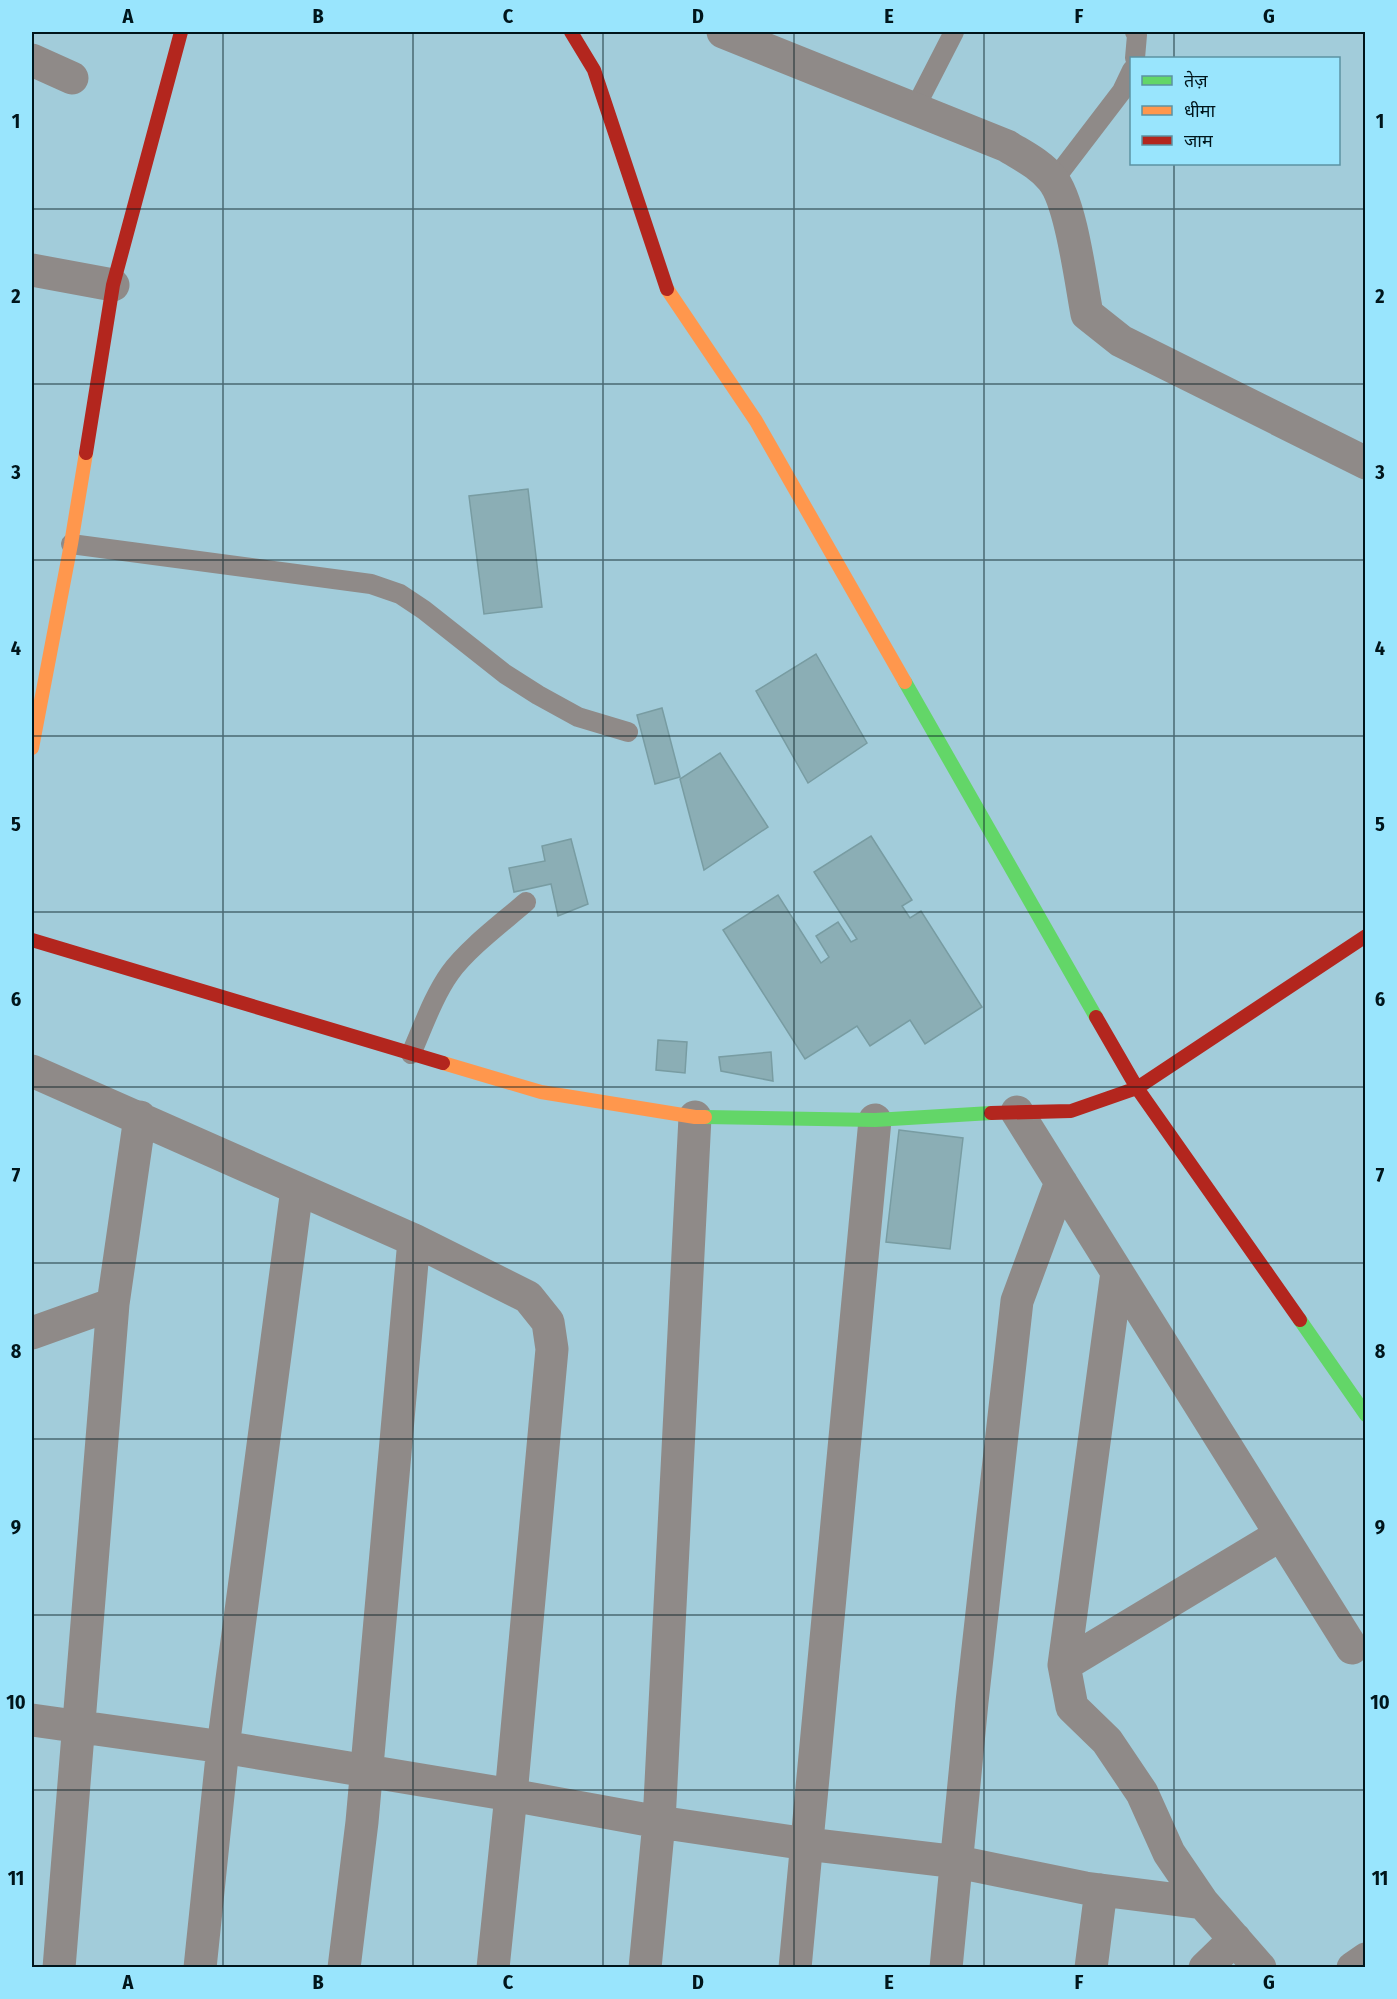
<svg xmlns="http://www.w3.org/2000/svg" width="1397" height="1999" font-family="'Fira Sans Condensed','Noto Sans Devanagari',sans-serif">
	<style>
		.building { fill: #8baeb5; stroke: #789ca2; stroke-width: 1.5 }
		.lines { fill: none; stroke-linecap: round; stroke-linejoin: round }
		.lane { stroke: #8f8a88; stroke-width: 20 }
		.street { stroke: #8f8a88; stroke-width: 33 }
		.fast { stroke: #63d668; stroke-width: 14 }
		.slow { stroke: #ff974d; stroke-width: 14 }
		.jam { stroke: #b3261e; stroke-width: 14 }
		.grid { fill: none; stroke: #00151b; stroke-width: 1.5; stroke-opacity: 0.55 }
		.neatline { fill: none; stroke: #00151b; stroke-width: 2 }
		.grid-label { font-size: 20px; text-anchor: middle; font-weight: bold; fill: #00151b }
	</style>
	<rect width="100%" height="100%" fill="#a2ccda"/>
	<path class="building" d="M528 489 542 607 484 614 469 496Z
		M816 654 867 743 808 783 756 691Z
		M662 708 680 777 655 784 637 715Z
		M720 753 768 827 704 870 680 779Z
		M871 836 912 900 902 906 910 918 921 911 982 1007 925 1044 910 1020 870 1046 857 1026 805 1059 723 930 778 895 821 963 829 957 816 936 838 922 851 942 857 939 814 872Z
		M571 839 588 904 558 916 551 884 514 892 509 868 545 861 542 846Z
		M658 1040 687 1042 685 1073 656 1070Z
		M771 1052 773 1081 721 1071 719 1057Z
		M899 1130 963 1138 950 1249 886 1242Z"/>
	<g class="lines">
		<path class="lane" d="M1135 32 1137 35 1135 58
			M914 110 954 32
			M1054 180 1122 91 1132 70
			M71 544 371 584 400 594 424 610 505 674 538 695 578 717 628 732
			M411 1054C423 1027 433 997 450 973 467 949 503 922 526 902"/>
		<path class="street" d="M723 32 1007 146C1023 156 1040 164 1052 179 1071 201 1081 283 1087 314L1121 341 1366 463
			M32 60 72 78
			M32 270 113 285
			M32 1071 414 1240 528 1297 548 1322 552 1349 511 1795 493 1968
			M1017 1112 1352 1648
			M1117 1272 1064 1665 1072 1707 1107 1741 1142 1793 1169 1853 1203 1903 1260 1968
			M32 1333 113 1304
			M1064 1665 1280 1535
			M32 1720 223 1747 511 1795 659 1822 807 1844 958 1862 1085 1888 1203 1903
			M59 1968 113 1304 140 1117
			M200 1968 223 1747 297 1189
			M344 1968 362 1822 414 1240
			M645 1968 659 1822 695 1117
			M795 1968 875 1120
			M946 1968 972 1702 1017 1301 1061 1182
			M1091 1968 1101 1890
			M1205 1968 1235 1939
			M1353 1968 1366 1959"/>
		<path class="fast" d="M905 682 1096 1017
			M705 1117 875 1120 991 1113
			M1300 1320 1366 1415"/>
		<path class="slow" d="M667 289 756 421 905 682
			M32 748 71 544 86 453
			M443 1063 541 1092 695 1117H705"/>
		<path class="jam" d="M571 32 594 70 667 289
			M86 453 113 285 181 32
			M32 940 443 1063
			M1096 1017 1137 1088 1300 1320
			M991 1113 1071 1111 1137 1088 1366 936"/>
	</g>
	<path class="grid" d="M223 32V1968M413 32V1968M603 32V1968M794 32V1968M984 32V1968M1174 32V58M1174 164V1968M32 209H1366M32 384H1366M32 560H1366M32 736H1366M32 912H1366M32 1087H1366M32 1263H1366M32 1439H1366M32 1615H1366M32 1790H1366"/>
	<rect width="1397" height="1999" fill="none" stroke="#99e5fd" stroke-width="66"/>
	<rect x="1130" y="57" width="210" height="108" fill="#99e5fd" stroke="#5c92a3" stroke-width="1.5"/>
	<rect x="1142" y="76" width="30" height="9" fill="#63d668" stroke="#5c92a3" stroke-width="1.5"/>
	<text x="1184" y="87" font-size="18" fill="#00151b">तेज़</text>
	<rect x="1142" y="106" width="30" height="9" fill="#ff974d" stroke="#5c92a3" stroke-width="1.5"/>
	<text x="1184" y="117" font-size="18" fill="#00151b">धीमा</text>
	<rect x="1142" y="136" width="30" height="9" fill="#b3261e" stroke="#5c92a3" stroke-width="1.5"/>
	<text x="1184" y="147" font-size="18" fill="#00151b">जाम</text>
	<rect x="33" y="33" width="1331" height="1933" class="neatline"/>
	<g class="grid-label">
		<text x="128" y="23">A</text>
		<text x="318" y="23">B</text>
		<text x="508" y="23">C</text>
		<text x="698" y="23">D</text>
		<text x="889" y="23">E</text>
		<text x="1079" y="23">F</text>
		<text x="1269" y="23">G</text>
		<text x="16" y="128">1</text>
		<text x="1380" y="128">1</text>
		<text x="16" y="303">2</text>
		<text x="1380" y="303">2</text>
		<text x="16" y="479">3</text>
		<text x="1380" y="479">3</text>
		<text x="16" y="655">4</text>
		<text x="1380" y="655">4</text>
		<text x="16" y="831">5</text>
		<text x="1380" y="831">5</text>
		<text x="16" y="1006">6</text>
		<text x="1380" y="1006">6</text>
		<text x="16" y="1182">7</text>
		<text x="1380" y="1182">7</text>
		<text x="16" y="1358">8</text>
		<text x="1380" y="1358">8</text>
		<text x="16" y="1534">9</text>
		<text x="1380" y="1534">9</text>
		<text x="16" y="1709">10</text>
		<text x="1380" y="1709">10</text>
		<text x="16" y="1885">11</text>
		<text x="1380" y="1885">11</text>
		<text x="128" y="1989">A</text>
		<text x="318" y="1989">B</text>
		<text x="508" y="1989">C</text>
		<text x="698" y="1989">D</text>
		<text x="889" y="1989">E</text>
		<text x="1079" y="1989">F</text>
		<text x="1269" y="1989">G</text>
	</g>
</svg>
